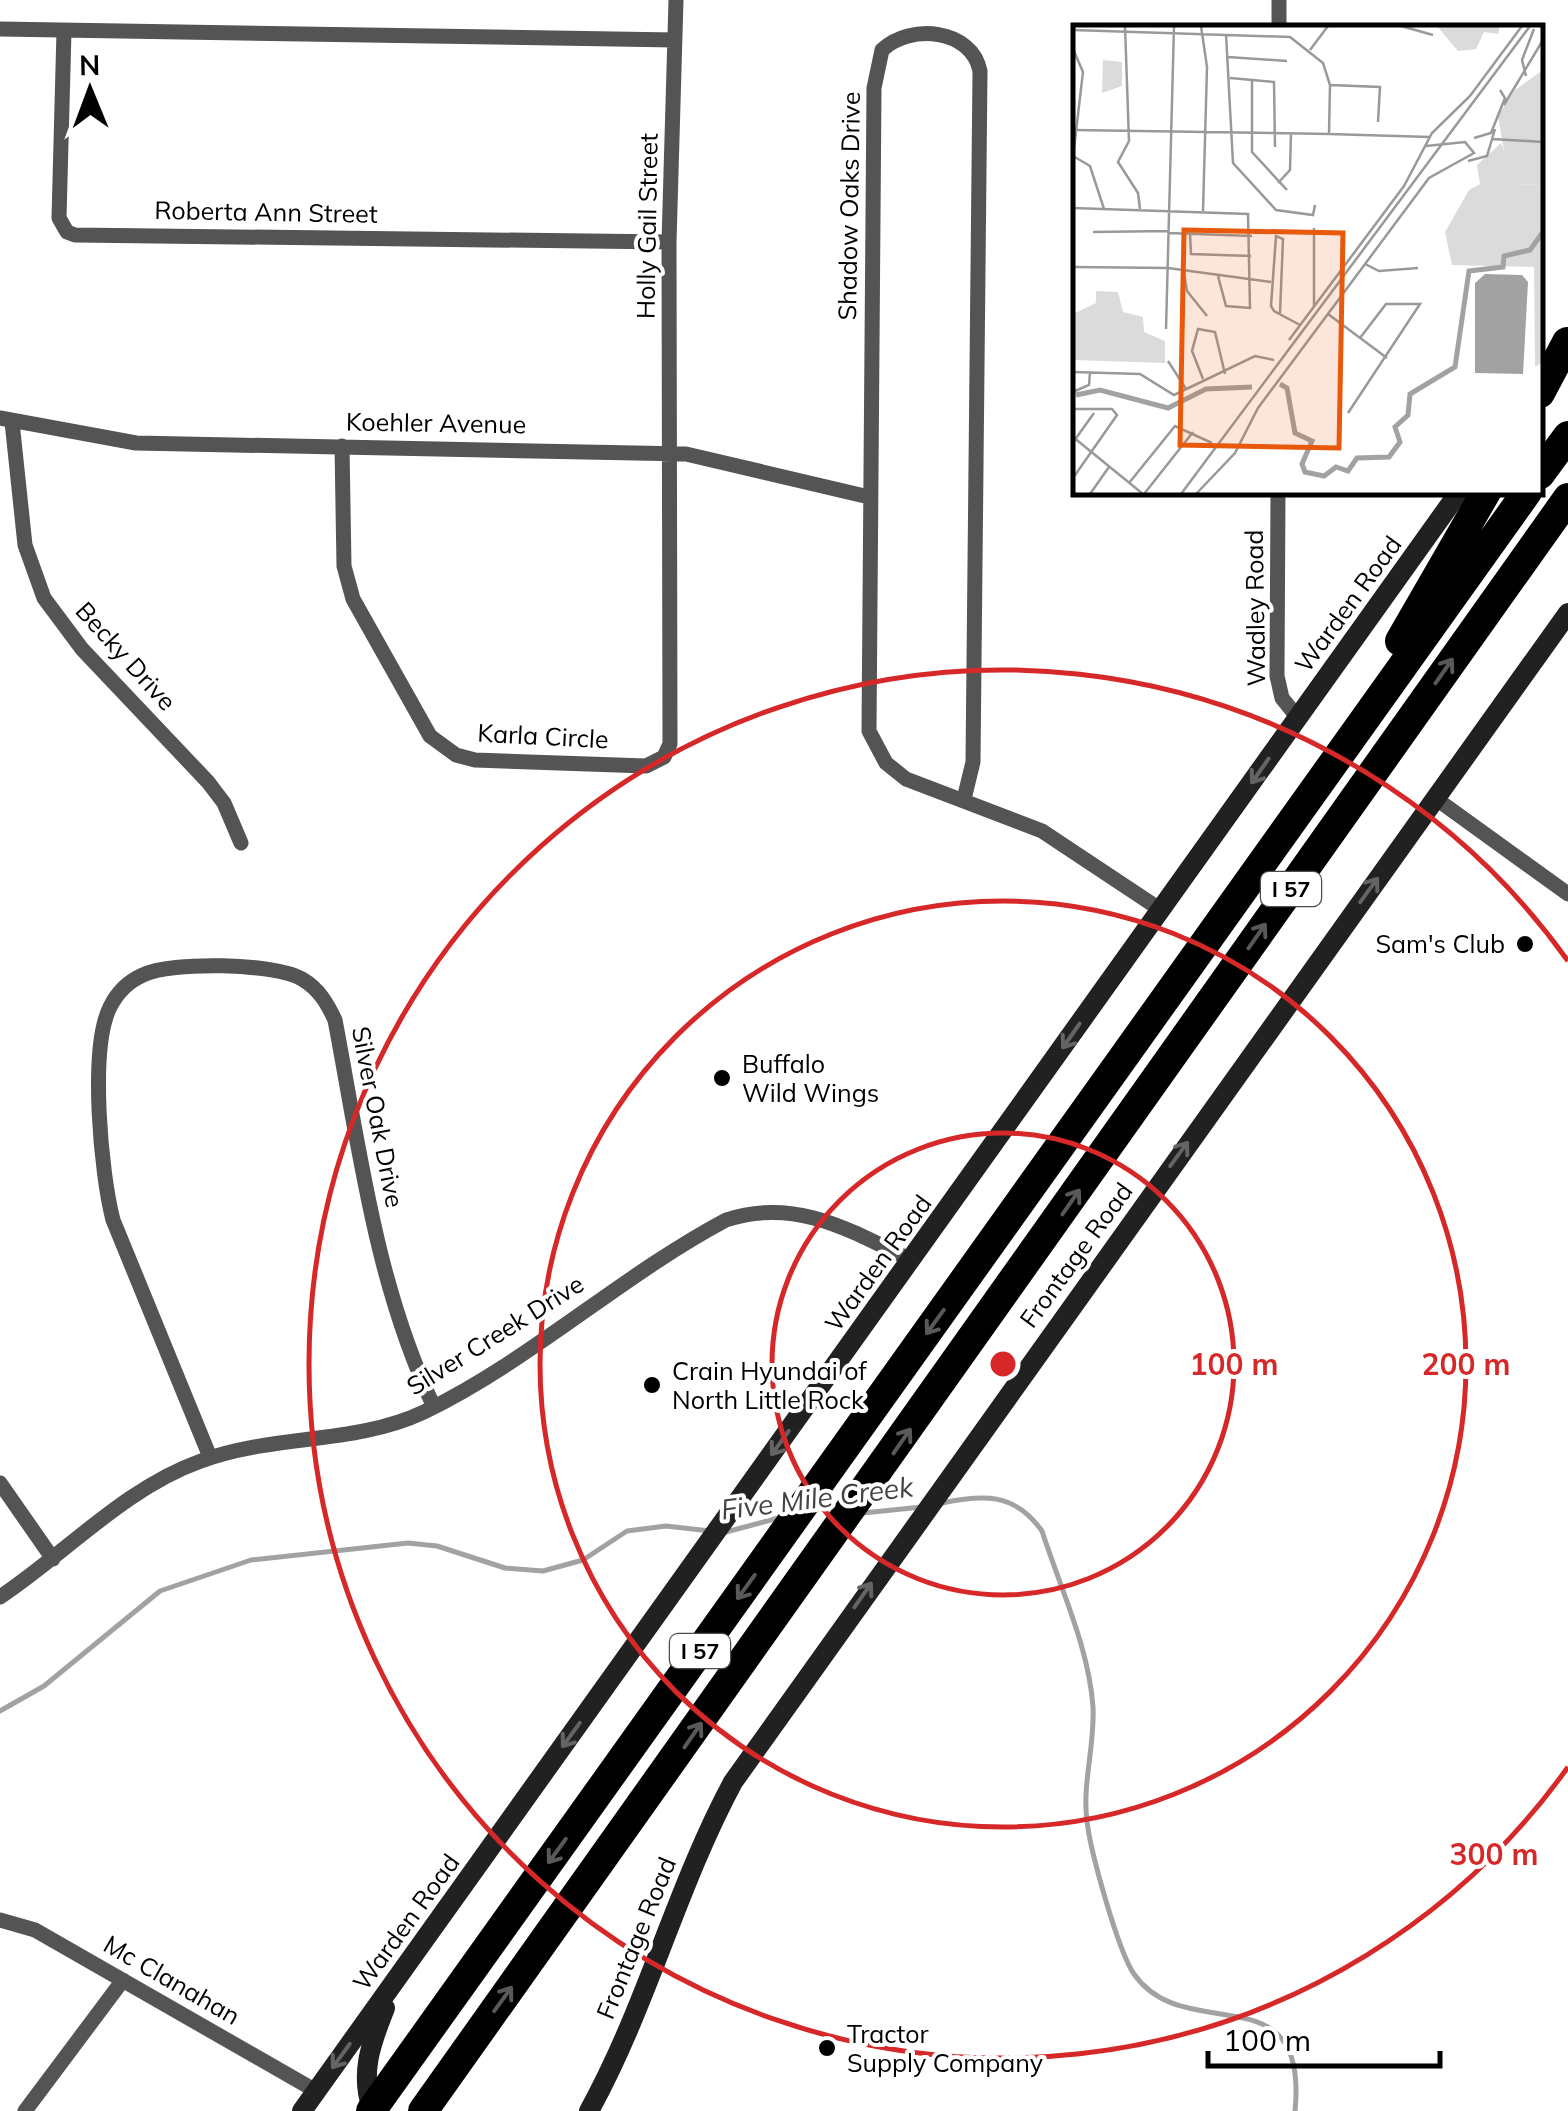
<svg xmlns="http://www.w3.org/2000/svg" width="1568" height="2111" font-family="Mulish,sans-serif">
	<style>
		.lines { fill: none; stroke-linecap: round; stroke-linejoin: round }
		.stream { stroke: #a2a2a2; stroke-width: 5 }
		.minor { stroke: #545454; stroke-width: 15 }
		.secondary { stroke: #212121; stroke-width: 20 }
		.motorway { stroke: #000; stroke-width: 30 }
		.oneway { stroke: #595959 }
		.oneway2 { stroke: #646464 }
		.ring { fill: none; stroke: #d62828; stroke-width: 5 }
		.poi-dot { fill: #000; stroke: #fff; stroke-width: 4 }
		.labels { text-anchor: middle; stroke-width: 8; stroke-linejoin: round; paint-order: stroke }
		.shield { fill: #fff; stroke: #4c4c4c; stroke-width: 2.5 }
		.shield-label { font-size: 22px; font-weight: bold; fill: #000 }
		.street-label { font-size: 25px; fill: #000; stroke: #fff }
		.poi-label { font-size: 25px; fill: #000; stroke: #fff; text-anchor: start }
		.water-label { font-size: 28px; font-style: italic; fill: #434343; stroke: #fff }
		.inset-river { fill: none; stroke: #a2a2a2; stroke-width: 5 }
		.inset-road { fill: none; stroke: #999; stroke-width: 2.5 }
		.view { fill: #e8590c; fill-opacity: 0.15; stroke: #e8590c; stroke-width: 5 }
		.inset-edge { fill: none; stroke: #000; stroke-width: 5 }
		.centre { fill: #d62828; stroke: #fff; stroke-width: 5 }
		.ring-label { font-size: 30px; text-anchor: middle; font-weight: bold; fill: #d62828; stroke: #fff; stroke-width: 8; stroke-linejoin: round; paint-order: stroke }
	</style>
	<rect width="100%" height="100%" fill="#fff"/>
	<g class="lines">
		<path class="stream" d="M942 1503C984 1494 1015 1493 1042 1531 1060 1587 1089 1648 1093 1707 1095 1745 1082 1784 1087 1821 1090 1850 1118 1951 1134 1974 1185 2048 1309 1969 1295 2111
			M863 1513 922 1507
			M726 1532 782 1517
			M0 1711 44 1686 160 1591 251 1560 408 1543 437 1546 505 1568 543 1571 583 1560 627 1531 666 1526 710 1531"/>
		<path class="minor" d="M1279 28V0
			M0 29 675 40
			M64 31 59 218 67 232 75 235 669 242
			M0 418 136 443 686 454 869 497
			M12 422 25 545 44 598 82 649 208 782 224 803 241 843
			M342 446 344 566 353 599 430 736 456 755 475 760 646 766 664 757 670 744 669 242 676 0
			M1278 492 1277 676 1282 698 1298 718
			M1435 798 1568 894
			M964 799 973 762 980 71C972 29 910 23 882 50L874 88 869 731 886 763 906 779 1042 831 1161 910
			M210 1457 113 1220C101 1174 89 1049 110 1007 117 993 129 981 143 975 171 961 275 963 302 979 319 989 327 1003 335 1020 360 1152 376 1285 434 1407
			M0 1483 53 1559
			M0 1597C66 1553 125 1488 201 1461 273 1434 354 1445 424 1412 531 1360 621 1276 726 1220 795 1197 850 1230 911 1260
			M0 1920 35 1930 316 2091
			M25 2111 123 1980"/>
		<path class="secondary" d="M302 2111 1459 492
			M373 2111C359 2075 371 2043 385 2008
			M589 2111C647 2006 676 1888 733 1782L1568 613"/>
		<path class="motorway" d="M1540 393 1567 342
			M1540 474 1568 436
			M1400 641 1486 492
			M371 2111 1527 492
			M423 2111 1568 498"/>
	</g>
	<defs><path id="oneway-shaft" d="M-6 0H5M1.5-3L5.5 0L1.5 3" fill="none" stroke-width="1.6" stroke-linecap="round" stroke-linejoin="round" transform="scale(2.5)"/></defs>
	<g class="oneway">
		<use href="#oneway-shaft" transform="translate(1444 671) rotate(-55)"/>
		<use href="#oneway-shaft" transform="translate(1257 936) rotate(-55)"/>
		<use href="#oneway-shaft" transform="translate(1071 1202) rotate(-55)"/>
		<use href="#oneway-shaft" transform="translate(935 1322) rotate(126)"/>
		<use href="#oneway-shaft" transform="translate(902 1441) rotate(-55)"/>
		<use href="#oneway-shaft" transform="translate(746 1587) rotate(126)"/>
		<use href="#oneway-shaft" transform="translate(693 1735) rotate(-55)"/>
		<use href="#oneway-shaft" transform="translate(557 1851) rotate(126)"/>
		<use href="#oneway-shaft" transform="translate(503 1999) rotate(-54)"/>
	</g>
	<g class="oneway2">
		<use href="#oneway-shaft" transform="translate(1260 771) rotate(125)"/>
		<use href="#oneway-shaft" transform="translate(1369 890) rotate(-54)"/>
		<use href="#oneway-shaft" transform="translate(1071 1036) rotate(125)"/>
		<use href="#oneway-shaft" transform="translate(1179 1154) rotate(-54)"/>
		<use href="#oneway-shaft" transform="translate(780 1443) rotate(126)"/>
		<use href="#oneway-shaft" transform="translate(863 1595) rotate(-55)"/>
		<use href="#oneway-shaft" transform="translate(571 1735) rotate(126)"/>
		<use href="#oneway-shaft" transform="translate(341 2056) rotate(126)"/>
	</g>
	<g class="ring">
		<circle cx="1003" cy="1364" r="231"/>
		<circle cx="1003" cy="1364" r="463"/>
		<path d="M1568 1767A694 694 0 1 1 1568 961"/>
	</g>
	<g class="poi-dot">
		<circle cx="1525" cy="944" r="10"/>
		<circle cx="722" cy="1078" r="10"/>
		<circle cx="652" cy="1385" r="10"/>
		<circle cx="827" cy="2048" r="10"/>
	</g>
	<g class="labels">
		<g class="shield">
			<rect x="1261" y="872" width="60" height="34" rx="8"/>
			<rect x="670" y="1634" width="60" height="34" rx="8"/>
		</g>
		<g class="shield-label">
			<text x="1291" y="897">I 57</text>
			<text x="700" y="1659">I 57</text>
		</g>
		<g class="street-label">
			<text transform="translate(849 206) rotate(-89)" y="9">Shadow Oaks Drive</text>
			<text transform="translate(266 212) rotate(1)" y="9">Roberta Ann Street</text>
			<text transform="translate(647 226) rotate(-89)" y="9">Holly Gail Street</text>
			<text transform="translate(436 423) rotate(1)" y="9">Koehler Avenue</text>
			<text transform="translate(1348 604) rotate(-54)" y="9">Warden Road</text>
			<text transform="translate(1255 608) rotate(-91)" y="9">Wadley Road</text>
			<text transform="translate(126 656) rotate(48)" y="9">Becky Drive</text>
			<text transform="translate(543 736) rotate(3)" y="9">Karla Circle</text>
			<text transform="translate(378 1117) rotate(79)" y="9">Silver Oak Drive</text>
			<text transform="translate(1076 1255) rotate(-54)" y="9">Frontage Road</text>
			<text transform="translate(878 1263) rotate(-54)" y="9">Warden Road</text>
			<text transform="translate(495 1335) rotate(-32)" y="9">Silver Creek Drive</text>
			<text transform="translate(406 1922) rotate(-54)" y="9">Warden Road</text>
			<text transform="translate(636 1938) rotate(-68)" y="9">Frontage Road</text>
			<text transform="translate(172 1980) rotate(30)" y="9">Mc Clanahan</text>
		</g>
		<g class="poi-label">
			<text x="1505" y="953" text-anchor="end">Sam's Club</text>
			<text x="742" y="1073">Buffalo<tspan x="742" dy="29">Wild Wings</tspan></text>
			<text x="672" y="1380">Crain Hyundai of<tspan x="672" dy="29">North Little Rock</tspan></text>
			<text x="847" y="2043">Tractor<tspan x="847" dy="29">Supply Company</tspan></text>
		</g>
		<g class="water-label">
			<text transform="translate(817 1498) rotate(-7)" y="10">Five Mile Creek</text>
		</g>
	</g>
	<g transform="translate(1073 25)">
		<rect width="470" height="470" fill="#fff"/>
		<path d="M428 118 444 160 470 159V337L462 342 461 242 379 240 372 207 396 165 407 159 404 140ZM23 266 45 267 50 287 70 292 71 307 92 316V338L0 335V289L23 278Z" fill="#dbdbdb"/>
		<path d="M364 1H427L425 9 411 7 403 24 385 26ZM470 45V159L444 160 425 145 431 126 425 91 442 65Z" fill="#dbdbdb"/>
		<path d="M30 35 49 37V61L29 68Z" fill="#dbdbdb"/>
		<path d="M412 249 449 250 455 257 450 349 402 348V258Z" fill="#a2a2a2"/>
		<path class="inset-river" d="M207 359 214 363 222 408 239 416 229 439 232 447 251 451 263 442 275 446 284 433 316 432 327 417 322 402 335 390 337 369 382 342 396 246 430 242 431 231 457 225 470 207M3 370 27 365 95 383 133 364 179 362"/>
		<path class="inset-road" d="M52 1 56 116 45 137 65 168 67 184M128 1 134 42 130 186M328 1 360 10M0 5 217 12 250 38 257 60 256 109 0 105M153 9 160 138 203 185 240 190 242 180M0 24 10 47 0 132M237 25 255 1M155 32 214 36M453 51 449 35 461 4M157 53 201 57 202 122M179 54V127L214 165M257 60 307 62 305 97M431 80 470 15M256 109 357 112M401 113 418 108 432 73 427 65M420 114 470 117M0 131 17 141 31 184M395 136 414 131 422 104M205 158 217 145 218 108M0 183 175 189 177 283 153 281 145 251M241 203V281M20 207 95 206M95 208 179 211M117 209 118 229 178 231M292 239 306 246 345 243M0 242 95 243 198 257M111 248 114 266 134 291M207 288 210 214 203 211 198 281 201 286 227 300M255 289 314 333M93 304 101 1M216 315 331 161 359 108 397 71 449 1M95 336 113 364M0 347 67 349 101 370 182 331 201 335M130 354 119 326 125 304 142 307 152 349M0 367 16 360 17 347M0 384H39L44 390 0 453M275 388 347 279H313L287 313M0 412 70 469M1 416 21 388M56 458 102 401 139 418M17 469 36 442M71 469 120 407M108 469 457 1M123 469 162 428 185 383 356 153 401 128 392 117 353 121"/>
		<path class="view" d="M111 205 270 208 266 423 107 420Z"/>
		<rect width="470" height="470" class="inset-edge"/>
	</g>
	<circle cx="1003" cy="1364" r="15" class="centre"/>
	<g class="ring-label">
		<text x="1234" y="1375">100 m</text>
		<text x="1466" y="1375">200 m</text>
		<text x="1494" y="1865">300 m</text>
	</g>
	<g transform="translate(90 90) rotate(359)" stroke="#ffffff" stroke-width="8" paint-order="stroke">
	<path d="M0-8L18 38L0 25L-18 38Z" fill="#000000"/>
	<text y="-15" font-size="28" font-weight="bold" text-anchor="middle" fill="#000000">N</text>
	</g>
	<path d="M1208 2051v15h232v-15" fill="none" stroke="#000000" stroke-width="5"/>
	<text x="1223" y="2051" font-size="30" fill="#000000" stroke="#ffffff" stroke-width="8" paint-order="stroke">100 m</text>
</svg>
